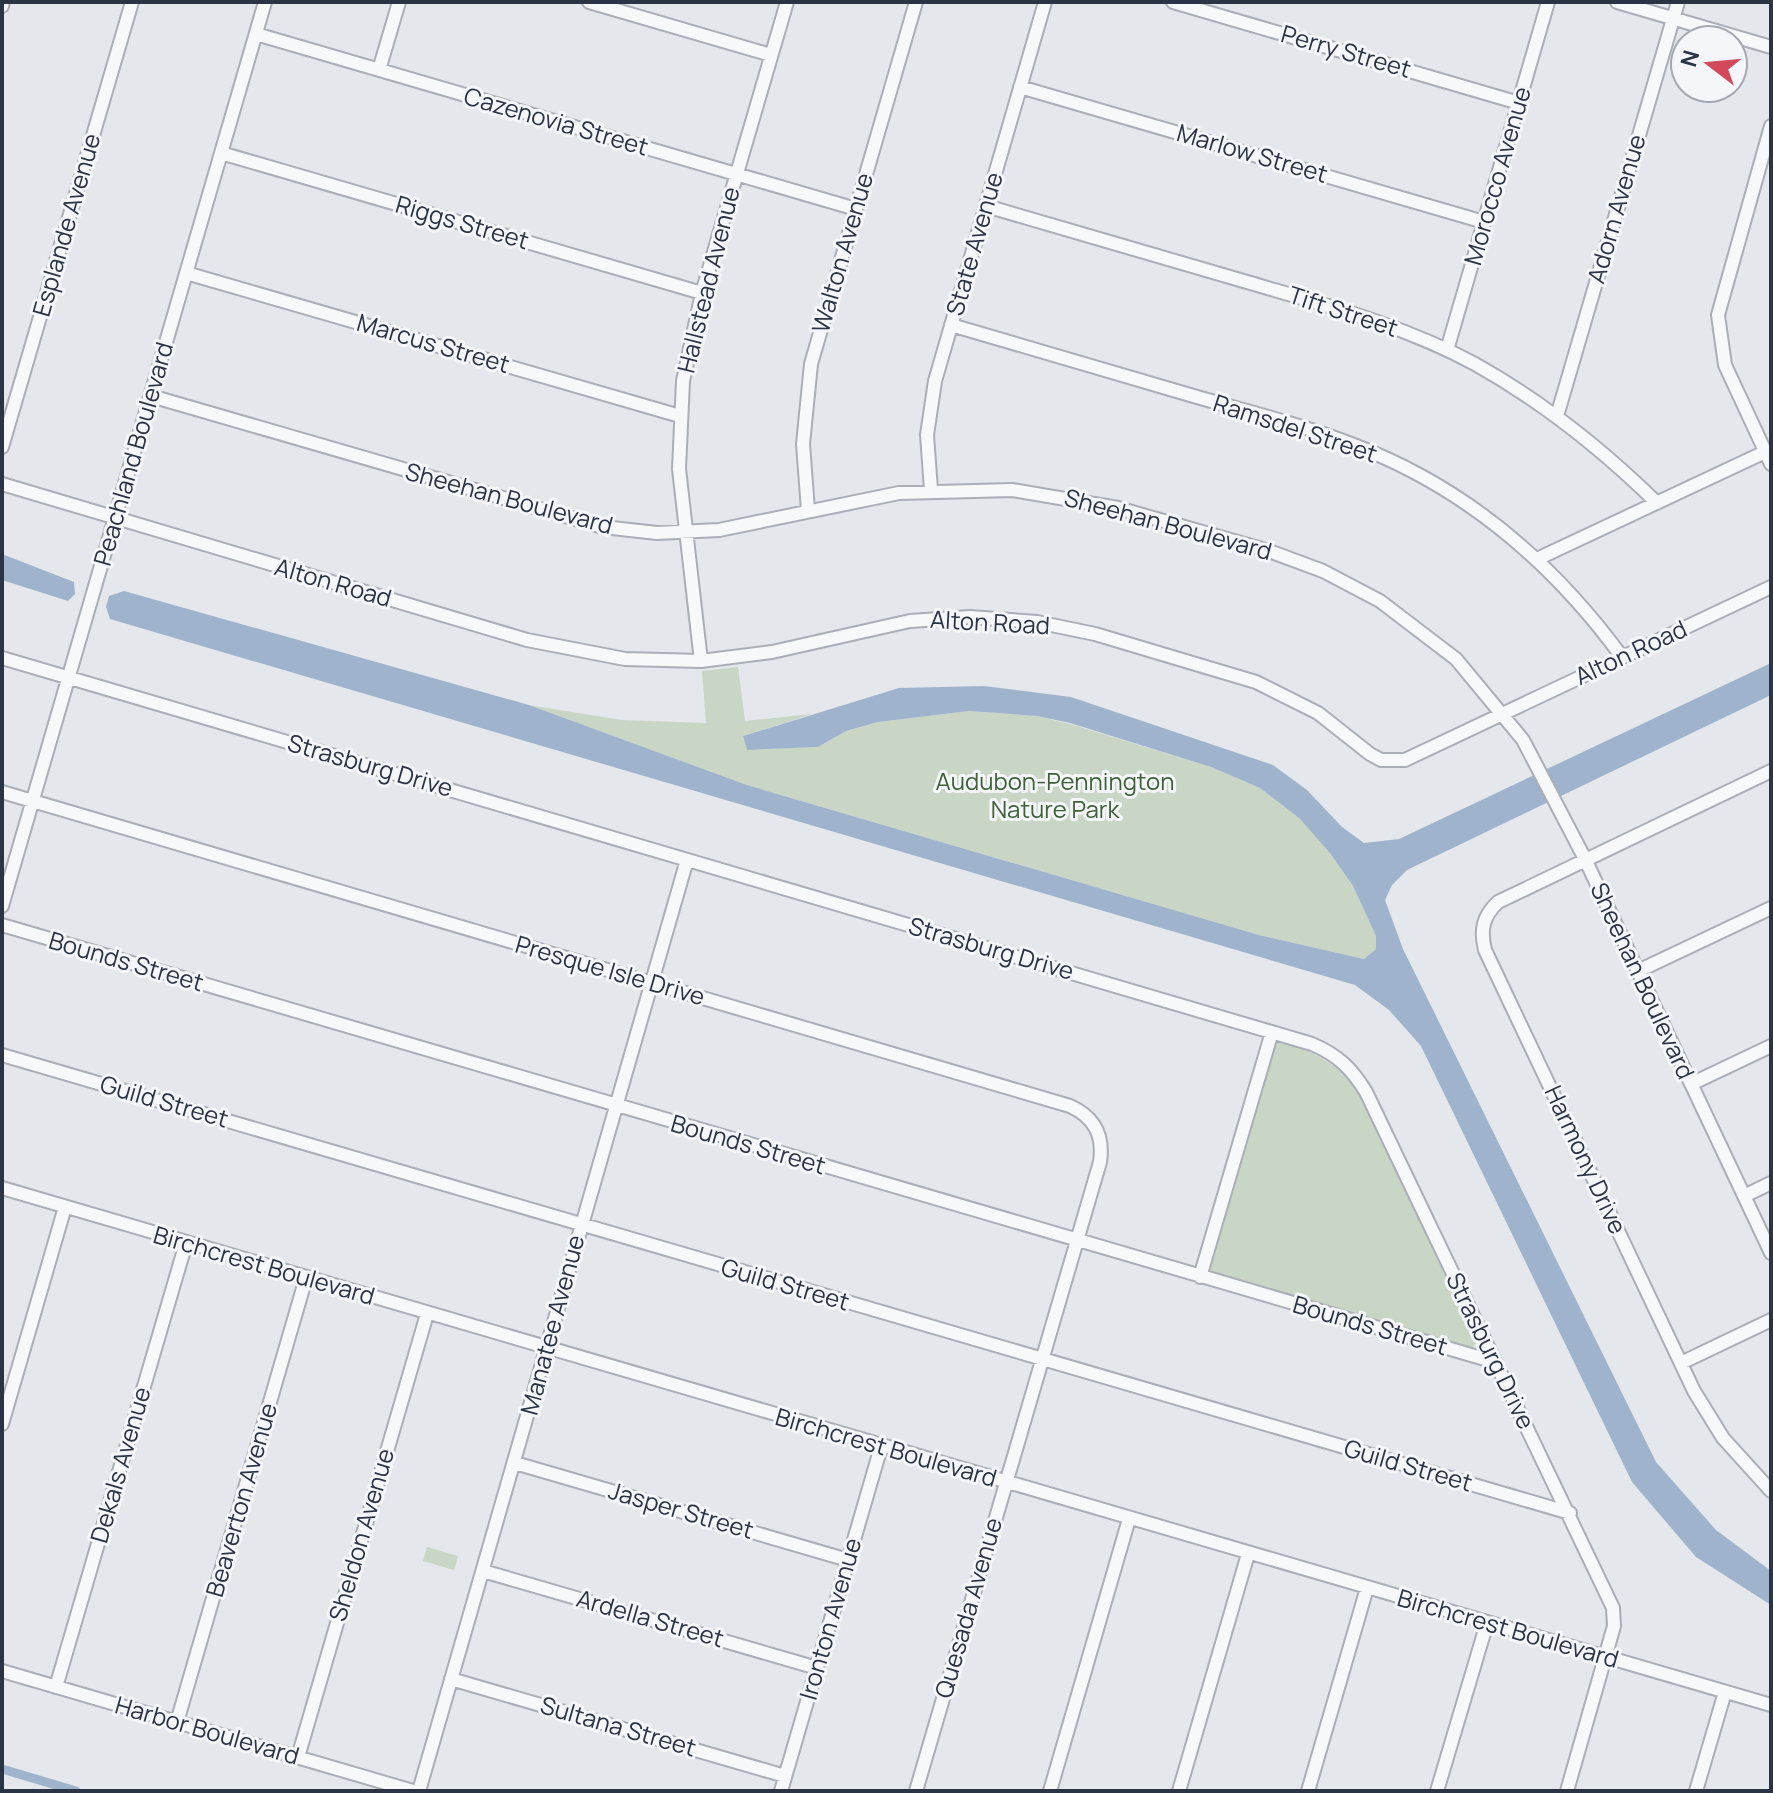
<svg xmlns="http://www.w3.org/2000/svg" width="1773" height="1793" font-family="Manrope,sans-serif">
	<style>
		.green { fill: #c9d6c5 }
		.water { fill: #9fb4cc }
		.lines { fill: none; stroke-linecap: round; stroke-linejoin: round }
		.canal { stroke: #9fb4cc; stroke-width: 9 }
		.minor-casing { stroke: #a9aeb7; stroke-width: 16 }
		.minor { stroke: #f7f8fa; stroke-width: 12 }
		.labels { text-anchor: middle; stroke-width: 6; stroke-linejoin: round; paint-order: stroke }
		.street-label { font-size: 24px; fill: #2b3445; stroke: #f4f6f9 }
		.park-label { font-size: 24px; fill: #3f6138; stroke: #f4f6f9 }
	</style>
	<rect width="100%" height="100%" fill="#e4e7ec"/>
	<path class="green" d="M738 667 745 721 812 714 743 736 747 750 818 747 846 731 878 722 969 711 1037 716 1070 724 1211 767 1260 788 1299 818 1330 853 1353 886 1376 936V949L1364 959 1259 935 747 785 529 705 621 720 706 723 702 671Z
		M1277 1040C1313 1051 1336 1062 1360 1092L1477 1341 1473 1347 1465 1348 1208 1275Z
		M427 1547 458 1556 454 1570 423 1561Z"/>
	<path class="water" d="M2 554 74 582 75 594 68 601 2 580Z
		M124 591 529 705 747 785 1259 935 1364 959 1376 949V936L1353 886 1330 853 1299 818 1260 788 1211 767 1070 723 1037 716 969 711 878 722 846 731 818 747 747 750 743 736 899 688 984 686 1071 697 1273 765 1307 790 1342 827 1364 843 1399 839 1771 663V695L1407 870 1392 885 1385 900 1403 949 1656 1462 1716 1530 1771 1571V1605L1696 1557 1632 1482 1421 1046 1389 1010 1355 985 110 619 106 607 109 596Z"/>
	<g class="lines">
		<path class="canal" d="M2 1769 76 1791"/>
		<defs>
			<path id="minor" d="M589 2 771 55
				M1173 2 1519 103
				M1617 2 1771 47
				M2 6 3 2
				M256 34 856 209
				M379 70 399 2
				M1020 87 1484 222
				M1771 126 1718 315 1725 365 1771 464
				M221 153 702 293
				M986 206C1073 231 1160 257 1247 282 1325 305 1403 325 1475 364 1543 402 1602 449 1657 503
				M186 273 680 416
				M951 325C1033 349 1115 373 1197 397 1249 412 1303 425 1354 445 1465 487 1553 563 1622 657
				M1447 350 1548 2
				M151 396 603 527 657 533 719 530 899 493 1012 490 1118 508 1269 551 1323 571 1380 601 1456 659 1523 740 1585 859 1771 1253
				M1557 416 1678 2
				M2 447 132 2
				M2 484 527 640 625 659 701 661 772 652 910 621 970 617 1037 622 1095 634 1256 682 1318 713 1370 754 1381 760H1405L1771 587
				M931 490 927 435 935 381 1045 2
				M808 510 803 444 811 364 916 2
				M1537 559 1765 452
				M2 658 1312 1044C1338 1055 1352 1069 1366 1092L1613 1608 1614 1626 1567 1791
				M701 661 679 469 683 381 702 293 787 2
				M1771 771 1498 902C1483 916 1480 930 1485 950L1694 1391 1723 1438 1771 1491
				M2 792 1070 1106C1094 1117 1104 1135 1100 1162L916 1791
				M2 906 265 2
				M2 925 1495 1362
				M1638 971 1771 908
				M2 1055 1570 1513
				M1691 1084 1771 1046
				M2 1188 1771 1705
				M1744 1196 1771 1183
				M1200 1277 1272 1032
				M1681 1363 1771 1320
				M2 1424 65 1207
				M515 1463 848 1560
				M483 1571 817 1668
				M2 1671 413 1791
				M451 1679 785 1776
				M56 1687 186 1243
				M177 1722 306 1278
				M298 1757 427 1314
				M419 1791 687 860
				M781 1791 881 1447
				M1050 1791 1129 1519
				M1179 1791 1248 1554
				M1308 1791 1367 1588
				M1437 1791 1487 1623
				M1696 1791 1725 1692"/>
		</defs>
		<use href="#minor" class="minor-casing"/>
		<use href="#minor" class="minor"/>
	</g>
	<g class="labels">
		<g class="street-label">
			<text transform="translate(1346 52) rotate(16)" y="8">Perry Street</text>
			<text transform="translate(556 122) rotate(16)" y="8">Cazenovia Street</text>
			<text transform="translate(1252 154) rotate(16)" y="8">Marlow Street</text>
			<text transform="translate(1498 176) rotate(-74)" y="8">Morocco Avenue</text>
			<text transform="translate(1617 209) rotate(-74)" y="8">Adorn Avenue</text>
			<text transform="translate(462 223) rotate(16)" y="8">Riggs Street</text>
			<text transform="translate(67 225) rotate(-74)" y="8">Esplande Avenue</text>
			<text transform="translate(975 244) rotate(-74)" y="8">State Avenue</text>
			<text transform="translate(843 253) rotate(-74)" y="8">Walton Avenue</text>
			<text transform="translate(709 280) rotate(-76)" y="8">Hallstead Avenue</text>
			<text transform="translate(1343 312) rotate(18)" y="8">Tift Street</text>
			<text transform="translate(433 344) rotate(16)" y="8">Marcus Street</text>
			<text transform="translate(1295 429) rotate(18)" y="8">Ramsdel Street</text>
			<text transform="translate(134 454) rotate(-74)" y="8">Peachland Boulevard</text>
			<text transform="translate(509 499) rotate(15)" y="8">Sheehan Boulevard</text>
			<text transform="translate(1168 525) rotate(15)" y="8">Sheehan Boulevard</text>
			<text transform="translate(333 583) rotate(16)" y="8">Alton Road</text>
			<text transform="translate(990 623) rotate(3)" y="8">Alton Road</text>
			<text transform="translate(1631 653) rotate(-25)" y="8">Alton Road</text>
			<text transform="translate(370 766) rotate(16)" y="8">Strasburg Drive</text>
			<text transform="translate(991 949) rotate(16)" y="8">Strasburg Drive</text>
			<text transform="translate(126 962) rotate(16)" y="8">Bounds Street</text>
			<text transform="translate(610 971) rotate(16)" y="8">Presque Isle Drive</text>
			<text transform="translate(1642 981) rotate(65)" y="8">Sheehan Boulevard</text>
			<text transform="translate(164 1102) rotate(16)" y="8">Guild Street</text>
			<text transform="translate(748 1145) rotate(16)" y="8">Bounds Street</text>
			<text transform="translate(1585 1160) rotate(65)" y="8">Harmony Drive</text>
			<text transform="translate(264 1266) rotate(16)" y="8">Birchcrest Boulevard</text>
			<text transform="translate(785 1285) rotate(16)" y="8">Guild Street</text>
			<text transform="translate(553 1325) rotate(-75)" y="8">Manatee Avenue</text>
			<text transform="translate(1370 1326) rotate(16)" y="8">Bounds Street</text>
			<text transform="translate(1490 1351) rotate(64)" y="8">Strasburg Drive</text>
			<text transform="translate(886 1448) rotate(16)" y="8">Birchcrest Boulevard</text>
			<text transform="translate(121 1465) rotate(-74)" y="8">Dekals Avenue</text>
			<text transform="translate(1408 1466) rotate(16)" y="8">Guild Street</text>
			<text transform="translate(242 1500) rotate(-74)" y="8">Beaverton Avenue</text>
			<text transform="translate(681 1511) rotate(16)" y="8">Jasper Street</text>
			<text transform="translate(362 1535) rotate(-74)" y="8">Sheldon Avenue</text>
			<text transform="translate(969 1608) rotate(-74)" y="8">Quesada Avenue</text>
			<text transform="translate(650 1619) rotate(16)" y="8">Ardella Street</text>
			<text transform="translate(831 1619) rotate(-74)" y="8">Ironton Avenue</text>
			<text transform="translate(1508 1629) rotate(16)" y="8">Birchcrest Boulevard</text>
			<text transform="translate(618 1727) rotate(16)" y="8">Sultana Street</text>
			<text transform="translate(207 1731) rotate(16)" y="8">Harbor Boulevard</text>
		</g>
		<g class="park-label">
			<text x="1055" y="790">Audubon-Pennington<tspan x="1055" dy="28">Nature Park</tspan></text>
		</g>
	</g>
	<rect width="1773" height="1793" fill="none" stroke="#2b3445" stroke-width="8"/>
	<g transform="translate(1709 64) rotate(286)"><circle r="38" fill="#f4f6f9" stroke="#a4a8b1" stroke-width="2"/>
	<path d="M0-6L14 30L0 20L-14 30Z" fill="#d1495b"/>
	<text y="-12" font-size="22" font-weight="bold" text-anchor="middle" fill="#2b3445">N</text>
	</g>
</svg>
